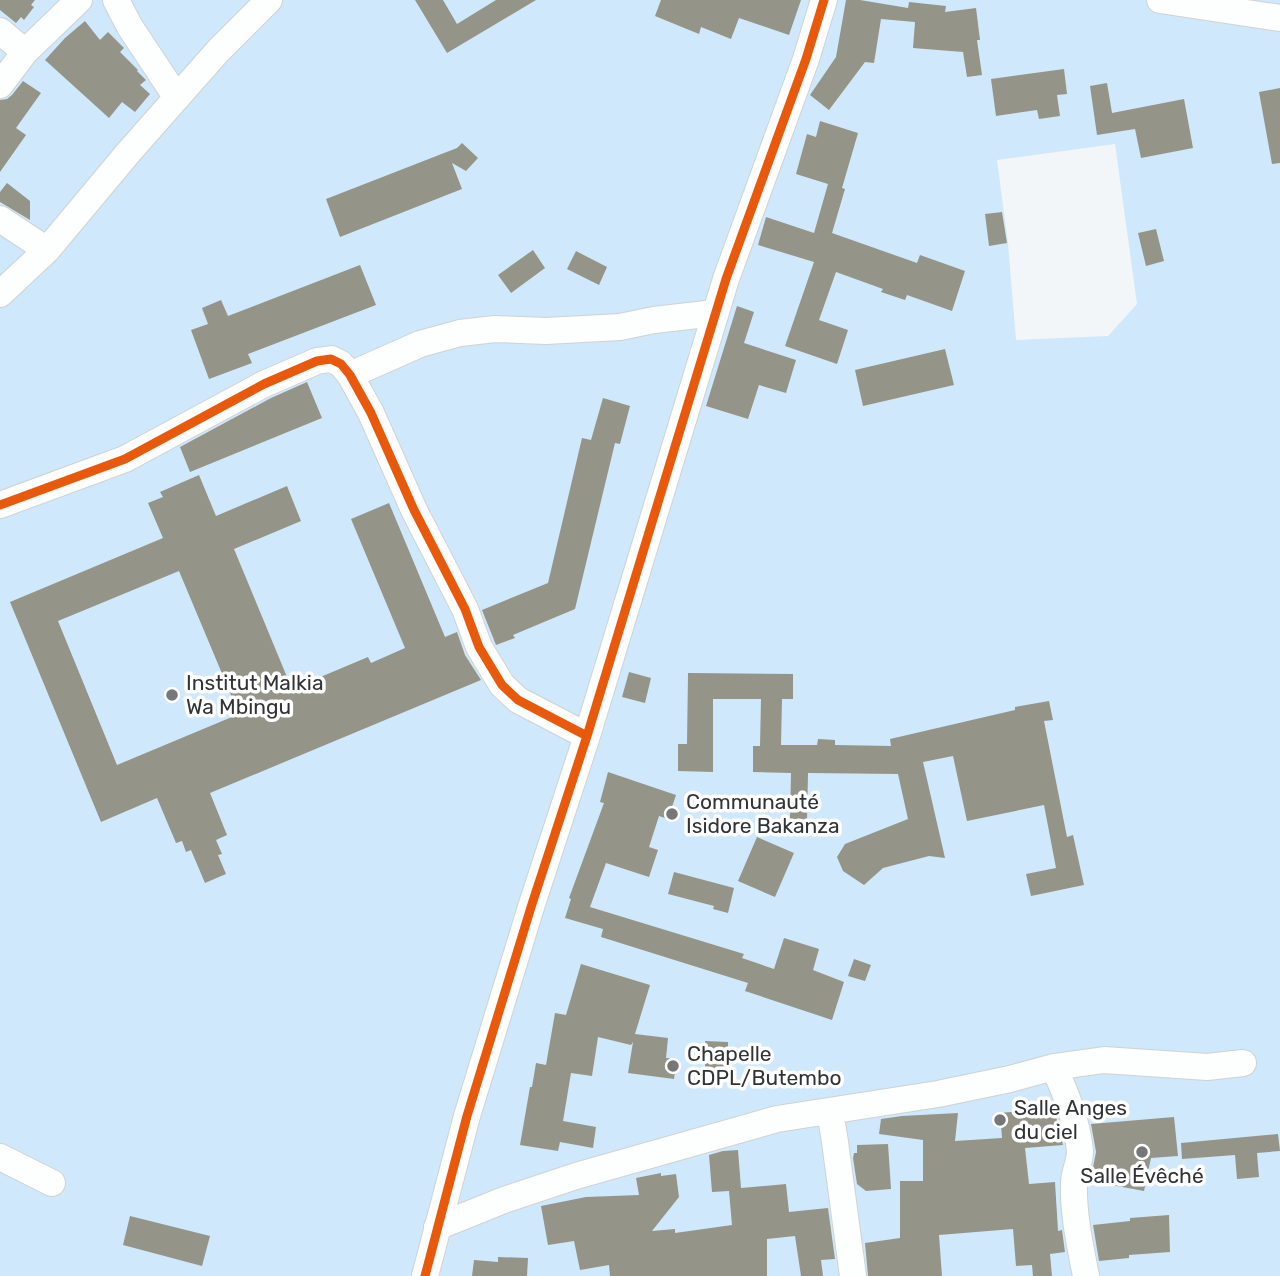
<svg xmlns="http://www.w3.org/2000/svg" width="1280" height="1276" font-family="Rubik,sans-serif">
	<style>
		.green { fill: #d0e8fb; fill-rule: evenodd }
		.building { fill: #949588; fill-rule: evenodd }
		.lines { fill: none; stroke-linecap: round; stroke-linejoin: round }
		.minor-casing { stroke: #cfd2d3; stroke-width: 28 }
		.minor { stroke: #fdfefe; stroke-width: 26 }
		.cycleway-casing { stroke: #fff; stroke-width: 13 }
		.cycleway { stroke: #e8590c; stroke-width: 9 }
		.poi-dot { fill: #757779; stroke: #fff; stroke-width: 2.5 }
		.labels { text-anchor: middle; stroke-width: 7; stroke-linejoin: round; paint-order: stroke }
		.poi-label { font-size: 21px; fill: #313335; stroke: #fff; text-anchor: start }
	</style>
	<rect width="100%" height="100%" fill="#f3f6f8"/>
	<path class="green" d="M0 0H1280V1276H0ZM1115 144 1137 304 1108 336 1016 340 1008 243 997 160Z"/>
	<path class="building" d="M0 0H35L31 5 34 7 24 20 21 17 16 23 0 10Z
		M415 0H443L457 24 496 0H536L447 53Z
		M661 0H801L789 35 739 18 731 39 701 27 699 34 655 16Z
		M846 0H860L908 8 909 2 946 6 945 12 976 8 980 40H977L982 75 967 77 963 52 913 48 915 22 881 19 874 63 865 62 829 110 810 95 836 57Z
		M85 21 100 40 108 32 124 48 120 52 138 70 137 71 146 80 140 85 150 94 135 112 122 102 109 118 45 60 65 38Z
		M1064 69 1067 94 1057 95 1060 116 1039 119 1037 110 996 116 991 79Z
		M23 81 41 93 16 128 26 135 0 172V100L7 99 12 95Z
		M1107 83 1112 113 1184 99 1193 148 1141 158 1135 129 1097 135 1090 86Z
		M1280 88V163L1272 164 1259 92Z
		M820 121 858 133 842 188 845 189 832 233 917 263 920 255 965 271 952 311 907 295 905 300 881 292 883 289 836 272 819 320 848 330 837 364 785 346 814 262 758 245 766 217 814 233 828 184 796 174 807 134 816 137Z
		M462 143 478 158 466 171 452 163 462 189 340 237 326 199 457 148Z
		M7 183 30 201V220L0 202V192Z
		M1002 212 1007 243 989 246 985 214Z
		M1156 229 1164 261 1146 266 1138 233Z
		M533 250 545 268 511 293 498 275Z
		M576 251 607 267 599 285 567 269Z
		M360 265 376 305 248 354 252 363 209 379 191 330 208 324 202 308 221 300 228 316Z
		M737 306 754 312 744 343 796 360 786 393 759 385 748 419 706 406Z
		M945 349 954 385 863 406 855 370Z
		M307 382 322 418 190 472 180 447 271 398Z
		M603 398 630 406 620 444 615 443 575 609 513 635 515 638 496 645 482 610 548 583 582 438 591 440Z
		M199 475 216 516 287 486 301 521 234 549 292 689 368 657 371 663 405 648 351 519 389 503 445 637 457 632 465 655 481 680 210 793 227 835 216 840 222 854 218 855 226 874 205 883 191 850 186 852 182 841 176 843 157 798 101 822 10 602 163 538 148 503 163 497 160 492ZM179 571 239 714 117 765 58 621Z
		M629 672 651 678 645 703 622 697Z
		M688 673 793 674V699H782L781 745H817L818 739 835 740V745L891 746 890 739 1015 710V707L1049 701 1053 720 1044 721 1067 837 1073 835 1084 885 1031 896 1026 874 1056 868 1044 805 967 821 953 756 923 762 945 858 929 856 883 868 864 885 843 871 837 857 845 844 908 819 898 774 808 773 807 820 790 819 791 773 753 772V746H760L761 699H713V772L678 771V744H687Z
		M608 772 676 795 668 819 659 816 649 847 658 850 649 877 606 863 590 907 744 954 742 958 774 969 784 938 819 949 813 970 844 982 832 1020 745 991 748 983 601 937 603 929 565 918 571 899 569 898 604 803 600 802Z
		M757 837 794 853 775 897 738 881Z
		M674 872 734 888 728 913 713 909 714 906 668 894Z
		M854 959 871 965 865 981 848 976Z
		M581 964 650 985 635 1034 668 1038 666 1058 677 1059 674 1079 628 1073 633 1042 631 1045 598 1037 592 1076 571 1073 563 1121 596 1127 593 1148 560 1142 558 1151 520 1145 530 1087H532L536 1063 546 1065 555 1013 566 1015Z
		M705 1041 728 1042V1076L705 1075Z
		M1054 1108 1063 1145 1025 1148 1029 1184 1055 1182 1058 1231 1062 1230 1065 1252 1050 1254 1052 1276H1033L1032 1265 1016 1266 1013 1229 939 1235 942 1276H868L865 1243 900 1238V1181H923V1140L879 1134 881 1119 902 1116 958 1113 955 1141 1002 1138 1000 1113Z
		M1174 1117 1178 1156 1151 1158 1144 1191 1106 1184 1090 1183 1096 1152 1091 1124Z
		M1278 1134 1280 1151 1257 1153 1259 1177 1237 1179 1235 1155 1182 1159 1181 1143Z
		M888 1144 891 1189 866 1191 857 1184 853 1158 854 1153H857V1145Z
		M738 1150 741 1188 786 1184 789 1212 828 1208 835 1259 821 1260 823 1276H801L795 1236 767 1239V1276H610L609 1265 580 1270 574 1241 548 1245 541 1206 586 1197 639 1195 636 1178 661 1173V1176L676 1174 679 1197 652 1231 675 1229V1233L732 1225 729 1191 712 1192 709 1155 723 1151Z
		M1169 1215 1170 1252 1129 1255V1258L1099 1261 1093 1225 1130 1221V1218Z
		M130 1216 210 1236 202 1266 123 1245Z
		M498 1257 528 1258 527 1276H472L474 1260 498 1262Z"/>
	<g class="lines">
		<defs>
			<path id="minor" d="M116 0 130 27 177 98
				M1160 0 1280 18
				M0 31 25 52
				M0 85 25 52 79 0
				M0 219 47 250
				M0 294 47 250 128 153 218 51 269 0
				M350 375 420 344 460 333 495 329 546 331 620 327 654 320 715 313
				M0 505 125 459 264 384 317 361 331 359 341 364 350 375 371 413 414 510 465 609 479 647 502 685 518 700 587 736
				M1054 1067C1066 1094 1077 1121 1080 1151 1080 1163 1074 1172 1074 1183 1073 1214 1080 1245 1086 1276
				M830 1111 835 1142 853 1276
				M0 1157 52 1183
				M437 1227 504 1200 576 1176 777 1119 938 1094 1010 1079 1054 1067 1104 1060 1207 1067 1243 1063
				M425 1276 467 1116 532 904 587 736 726 279 806 59 824 0"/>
		</defs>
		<use href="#minor" class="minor-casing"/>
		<use href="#minor" class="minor"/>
		<defs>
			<path id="cycleway" d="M0 505 125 459 264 384 317 361 331 359 341 364 350 375 371 413 414 510 465 609 479 647 502 685 518 700 587 736
				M425 1276 467 1116 532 904 587 736 726 279 806 59 824 0"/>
		</defs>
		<use href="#cycleway" class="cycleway-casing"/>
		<use href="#cycleway" class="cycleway"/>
	</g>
	<g class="poi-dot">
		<circle cx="172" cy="695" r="7"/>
		<circle cx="672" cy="814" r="7"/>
		<circle cx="673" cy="1066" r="7"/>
		<circle cx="1000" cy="1120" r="7"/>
		<circle cx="1142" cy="1152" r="7"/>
	</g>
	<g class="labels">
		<g class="poi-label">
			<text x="186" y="690">Institut Malkia<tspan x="186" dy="24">Wa Mbingu</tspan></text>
			<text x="686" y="809">Communauté<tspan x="686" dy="24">Isidore Bakanza</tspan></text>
			<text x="687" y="1061">Chapelle<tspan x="687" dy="24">CDPL/Butembo</tspan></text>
			<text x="1014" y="1115">Salle Anges<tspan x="1014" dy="24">du ciel</tspan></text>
			<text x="1142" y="1183" text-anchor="middle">Salle Évêché</text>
		</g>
	</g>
</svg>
